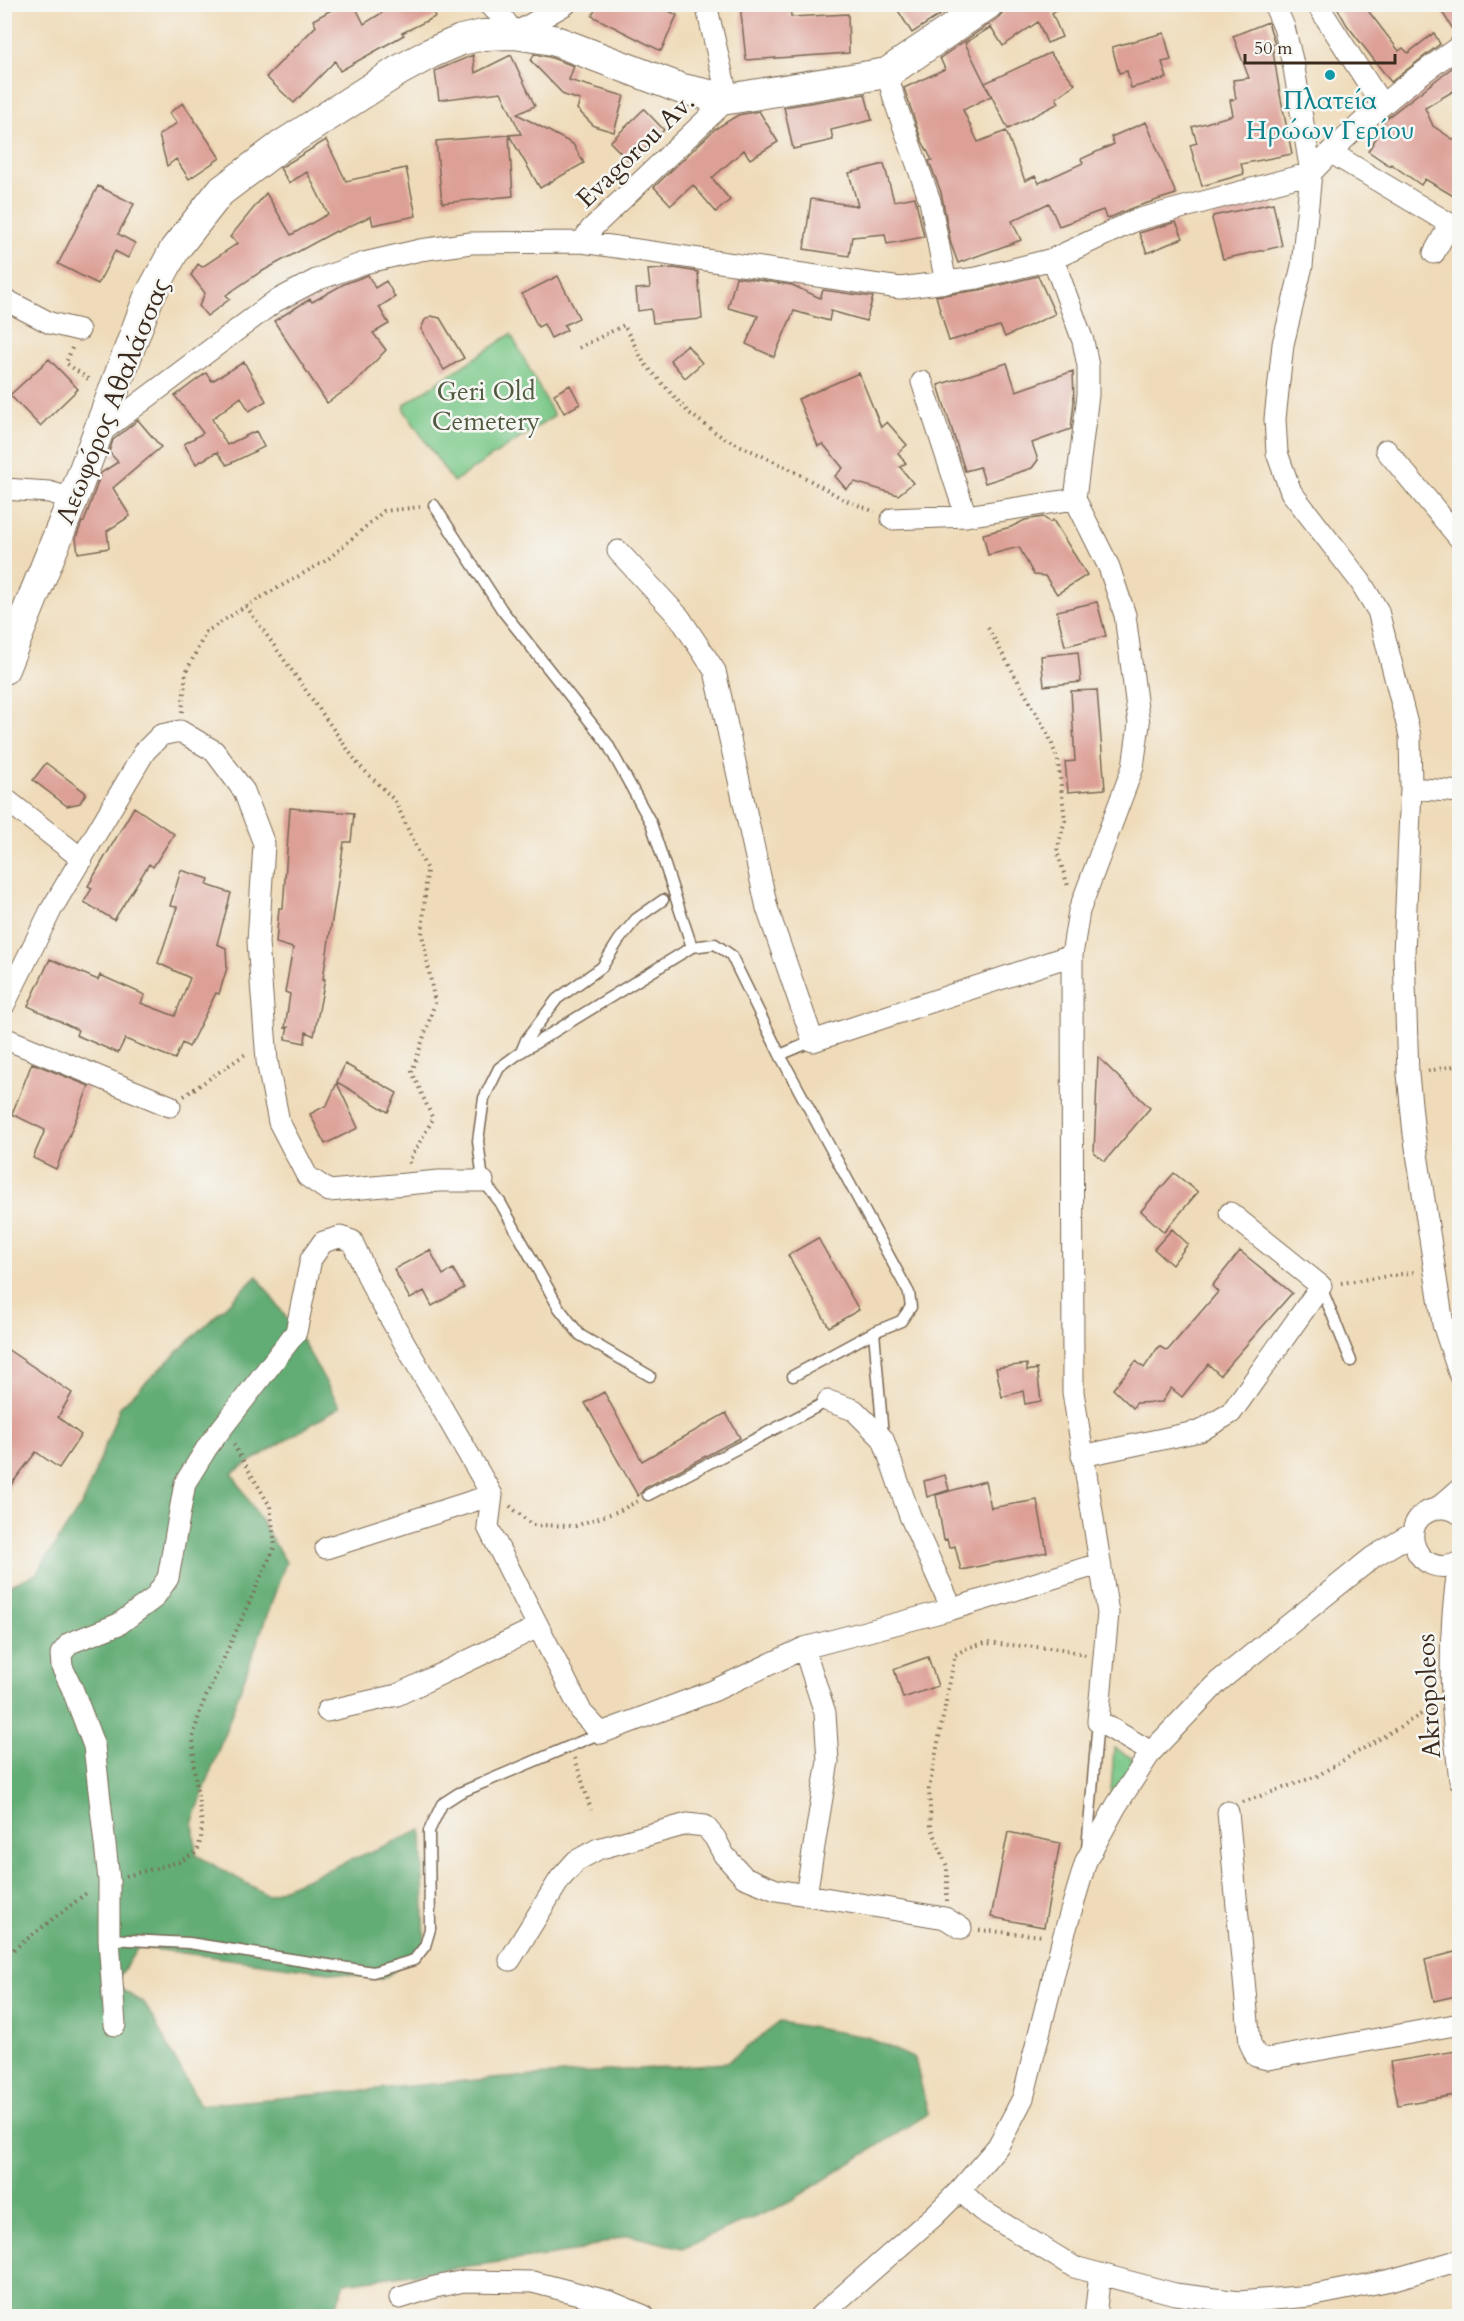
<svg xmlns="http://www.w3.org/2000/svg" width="1464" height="2321" font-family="Cardo,serif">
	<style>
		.green { fill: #79c888; stroke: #5a7953; stroke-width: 1.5 }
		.forest { fill: #62ac74; stroke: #4e6b49; stroke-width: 1.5 }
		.building { fill: #dda097 }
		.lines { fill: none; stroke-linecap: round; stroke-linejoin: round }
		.service-casing { stroke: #7a6854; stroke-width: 13 }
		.minor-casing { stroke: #7a6854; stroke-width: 23 }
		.secondary-casing { stroke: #7a6854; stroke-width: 32 }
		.path { stroke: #7a6854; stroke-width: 4; stroke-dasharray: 1.5 4.5; stroke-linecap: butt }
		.service { stroke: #fff; stroke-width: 10 }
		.minor { stroke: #fff; stroke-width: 21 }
		.secondary { stroke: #fff; stroke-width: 30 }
		.culture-dot { fill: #0f9aa8; stroke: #f6f6f2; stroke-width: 2 }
		.labels { text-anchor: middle; stroke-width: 5; stroke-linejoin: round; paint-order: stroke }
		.culture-label { font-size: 26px; fill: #0d838f; stroke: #f6f6f2 }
		.street-label { font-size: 26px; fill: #3b2a1e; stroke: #f6f6f2 }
		.park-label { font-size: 26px; fill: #4e593e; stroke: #f6f6f2 }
	</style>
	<rect width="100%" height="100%" fill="#f6f6f2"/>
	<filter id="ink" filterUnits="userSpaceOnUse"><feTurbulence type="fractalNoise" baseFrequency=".0167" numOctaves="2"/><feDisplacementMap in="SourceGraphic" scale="12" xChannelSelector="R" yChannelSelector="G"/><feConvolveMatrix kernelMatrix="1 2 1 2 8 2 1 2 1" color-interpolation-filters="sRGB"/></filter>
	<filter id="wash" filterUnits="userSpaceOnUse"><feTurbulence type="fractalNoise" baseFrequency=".008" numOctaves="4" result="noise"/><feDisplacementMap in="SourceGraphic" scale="24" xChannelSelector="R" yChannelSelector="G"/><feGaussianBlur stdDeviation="1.35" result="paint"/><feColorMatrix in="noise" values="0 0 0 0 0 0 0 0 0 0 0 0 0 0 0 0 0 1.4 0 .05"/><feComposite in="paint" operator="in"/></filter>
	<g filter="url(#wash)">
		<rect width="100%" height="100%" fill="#efdbb9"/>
		<path class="green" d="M511 334 554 416 453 482 404 410 405 404Z
			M1114 1748 1132 1758 1134 1766 1110 1806Z"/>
		<path class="forest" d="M257 1276 303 1342 340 1407 232 1473 286 1562 193 1821 196 1855 267 1895 422 1830 425 1950 382 1979 138 1947 114 1985 145 2004 200 2105 477 2080 726 2063 780 2022 867 2037 915 2059 928 2114 786 2204 682 2248 628 2235 574 2252 345 2283 332 2316H5V1587L36 1574 84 1501 120 1407Z"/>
		<g id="blocks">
			<path class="building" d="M342 4H354L364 24 396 4H429L435 17 402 33 404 35 340 71 335 61 294 103 266 77 316 26 313 20Z
				M598 4H655L677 15 661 51 592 16Z
				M740 4H790L791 17 848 14 849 53 746 60Z
				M894 4H957L912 33Z
				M1005 4H1064L1052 13 1062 37 1047 43 1038 22 1003 46 991 27 965 43 991 96 963 110 978 142 1006 131 1025 181 1035 176 1039 183 1083 163 1081 159 1114 144 1111 137 1146 122 1176 194 1132 208 1109 218H1106L1103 210 1059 226 1049 203 1012 221 1021 240 958 263 951 244 941 192 929 161 932 160 921 139 904 88 945 69 940 58 998 18 1003 12Z
				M1335 4H1363L1399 51 1403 48 1408 53 1434 33 1440 44 1391 82 1347 25Z
				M1437 4H1460V33L1456 34Z
				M1268 22 1275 44 1272 45 1280 94 1292 154 1241 164 1244 174 1202 186 1190 145 1197 143 1192 127 1233 115 1230 100 1236 99 1233 80 1249 78 1233 36Z
				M1164 33 1171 60 1162 62 1167 78 1131 88 1127 71 1119 73 1112 47Z
				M1050 53 1075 84 1056 98 1059 103 1008 129 985 83Z
				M534 54 549 57 574 66 569 80 624 96 614 132 594 126 577 109 580 100 564 95 531 61Z
				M473 55 475 73 511 55 535 106 517 114 573 144 584 163 540 188 509 135 521 134 501 92 439 100 435 71Z
				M1453 67 1460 78V87L1425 108 1433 126 1460 144V200L1425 179 1421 185 1391 164 1390 166 1368 151 1385 124 1383 121Z
				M865 94 872 120 831 130 833 140 793 149 784 107Z
				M183 103 220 158 189 179 176 159 167 166 159 135 177 123 169 113Z
				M644 109 664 130 631 163 610 142Z
				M759 111 778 142 750 159 744 150 712 178 730 200 716 212 693 185 671 205 654 187 715 129 738 115Z
				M509 135 513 196 442 203 436 141Z
				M326 140 346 181 406 168 416 216 373 225 371 216 337 232 336 231 259 273 226 295 230 299 207 316 199 306 205 293 191 275 198 264 202 267 238 243 230 237 266 193 291 235 328 214 307 172 289 183 280 168Z
				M884 164 894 201 915 197 924 237 887 244 885 234 852 237 849 256 804 249 811 199 858 206 849 173Z
				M98 186 134 204 118 234 135 243 128 258 115 251 98 284 58 264Z
				M1273 203 1282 246 1223 259 1212 219 1213 216Z
				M1176 222 1183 238 1147 253 1139 233Z
				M674 268 698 272 702 319 653 323 651 309 638 311 636 289 650 288 648 270Z
				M368 275 375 288 386 281 395 297 379 307 389 324 373 333 386 350 353 385 327 403 274 321 310 299 312 302 344 284Z
				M558 276 579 318 564 325 567 330 551 338 544 324 538 327 522 294Z
				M1038 276 1055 314 1005 337 1000 326 949 341 936 296 980 290Z
				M736 277 792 285 820 298 823 290 873 297 866 321 831 311 829 321 794 311 774 357 746 344 758 316 728 308Z
				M431 316 440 318 464 358 444 370 421 329 425 320Z
				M687 345 702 363 685 378 670 360Z
				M49 359 78 389 40 426 10 395Z
				M244 362 266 401 249 411 241 397 212 419 227 445 256 431 264 447 227 465 217 452 196 464 184 444 203 433 175 396 206 373 212 381Z
				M1007 363 1016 391 1073 371 1074 401 1071 429 1032 443 1038 460 1032 468 985 483 980 467 965 471 938 385Z
				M859 373 881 427 887 422 907 445 898 453 906 463 900 467 913 483 898 495 855 482 846 489 835 476 843 468 823 444 818 446 798 399Z
				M570 385 580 404 564 413 554 394Z
				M138 420 161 447 113 488 130 516 107 531 109 548 78 553 76 538 82 522H84L101 473 118 462 109 452 113 440Z
				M1043 517 1050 522 1053 520 1087 575 1057 594 1045 576 1034 575 1019 547 988 555 983 534 1011 527 1025 520Z
				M1097 602 1106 636 1065 646 1057 611Z
				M1078 652 1081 682 1044 686 1041 656Z
				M1097 690 1105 789 1068 792 1065 762 1075 761 1071 691Z
				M46 763 86 793 80 803 67 806 33 780Z
				M134 807 174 834 153 867 149 864 114 920 84 902 92 888 88 886Z
				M290 808 354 813 351 842H344L323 979H325L314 1036 306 1032 305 1043 285 1039 288 1027 285 1028 290 994 285 992 293 948 276 943 279 908H283Z
				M181 870 209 879 207 885 231 893 217 944 226 948 227 968 219 994 216 993 189 1047 182 1043 175 1059 125 1039 118 1053 76 1035 78 1030 28 1006 50 959 98 980 100 975 145 995 141 1003 175 1016 190 978 158 963 177 907 170 906Z
				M1098 1057 1150 1108 1105 1161 1094 1153Z
				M32 1063 89 1086 56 1169 33 1158 45 1130 12 1114Z
				M345 1064 397 1093 388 1112 337 1082Z
				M337 1083 358 1128 325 1144 310 1114 327 1105Z
				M1174 1173 1198 1192 1164 1232 1141 1211Z
				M1172 1229 1188 1244 1172 1265 1154 1249Z
				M818 1238 859 1310 829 1327 788 1255Z
				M430 1250 443 1275 453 1269 464 1288 432 1306 424 1291 410 1299 394 1269Z
				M1240 1251 1292 1293 1220 1375 1208 1364 1182 1397 1171 1388 1162 1402 1136 1403 1133 1408 1113 1389 1136 1361 1144 1368 1159 1346 1167 1351 1218 1292 1212 1286Z
				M4 1347 72 1393 58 1417 81 1435 59 1468 36 1452 4 1494Z
				M1027 1364V1371L1037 1369 1041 1401 1025 1404 1023 1391 1002 1397 996 1368Z
				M604 1392 642 1461 726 1413 740 1438 645 1488 638 1496 585 1403Z
				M945 1475 949 1490 927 1497 924 1481Z
				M985 1481 991 1508 1037 1500 1047 1552 961 1570 955 1546 949 1548 947 1539 944 1540 936 1495Z
				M928 1657 938 1686 903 1698 894 1669Z
				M1008 1832 1060 1843 1044 1927 991 1917Z
				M1455 1952 1460 1971V1995L1434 2001 1425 1960Z
				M1456 2051 1460 2068V2094L1398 2105 1390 2062Z"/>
		</g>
	</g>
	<g filter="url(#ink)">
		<use href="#blocks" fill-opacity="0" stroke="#7a6854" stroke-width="1.5"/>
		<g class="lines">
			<defs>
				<path id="service" d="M434 505 502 610 607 743 651 823 692 947
					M521 1052 526 1040 557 999 602 967 619 940 636 919 663 900
					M780 1055 813 1041
					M1321 1287 1351 1361
					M874 1332 883 1436
					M650 1376 580 1335 559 1308 500 1202 483 1181 478 1141 484 1098 499 1068 521 1052 692 947 715 944 731 955 780 1055 909 1293 911 1307 901 1321 874 1332 793 1376
					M648 1495 828 1401
					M1087 1849 1098 1721
					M109 1939 189 1943 373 1972 414 1960 425 1946 430 1929 429 1831 442 1804 459 1793 601 1733"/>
				<path id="minor" d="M488 4 501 15 514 34 566 4
					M1274 4 1284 27 1294 68 1311 173 1302 266 1283 344 1275 419 1277 453 1291 492 1360 581 1378 611 1410 736 1411 788 1404 954 1408 1074 1414 1134 1443 1324 1460 1376
					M1317 4 1382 105
					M887 73 895 102 930 201 946 283
					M1330 152 1450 224 1434 253
					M1311 173C1355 125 1406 83 1460 46
					M582 242 591 229 728 99 706 4
					M1053 259 1083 341 1088 366V395L1075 499 1109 567 1125 615 1139 724 1133 767 1079 911 1072 955 1073 1392 1108 1613 1098 1721 1151 1752
					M4 299 50 323 79 330
					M922 382 966 516
					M97 435 274 302 316 280 364 263 420 250 471 243 582 242 900 288 977 278 1053 259 1136 220 1311 173
					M1386 450 1460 539
					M4 489 49 492 73 499
					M892 519 966 516 1075 499
					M618 551 680 618 715 671 767 908 813 1041 1072 955
					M1411 788 1460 792
					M4 798 82 859
					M4 1005 51 910 145 751 161 735 180 731 214 751 244 791 264 844 258 942 267 1061 279 1122 307 1176 329 1191 439 1181H483
					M4 1038 170 1106
					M828 1401 854 1410 883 1439 910 1516 952 1609
					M1082 1456 1200 1431 1231 1413 1321 1286 1230 1213
					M1438 1508 1460 1489
					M1460 1514C1451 1508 1442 1506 1432 1510 1394 1523 1417 1583 1460 1562
					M326 1548 492 1495
					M1459 1563C1447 1639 1450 1704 1460 1780
					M804 1648 825 1713 828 1761 806 1895
					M327 1711 397 1695 538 1627
					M1228 1812 1250 2043 1256 2056 1268 2059 1460 2024
					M510 1960 560 1879 576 1861 598 1849 687 1824 705 1826 715 1838 724 1855 744 1877 776 1890 945 1918 961 1928
					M115 2025 109 1939V1880L94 1746 72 1688 62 1667 61 1654 70 1643 119 1624 154 1598 168 1578 185 1483 208 1446 296 1332 311 1259 323 1242 340 1237 352 1241 374 1290 492 1495 488 1527 582 1713 601 1733 713 1691 804 1648 952 1609 1099 1564
					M960 2190 981 2210 1074 2267 1175 2294 1239 2302 1310 2296 1391 2280 1460 2260
					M400 2298 435 2287 464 2281 533 2282 610 2302 644 2316
					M820 2316 934 2216 960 2190 998 2146 1023 2098 1063 1938 1086 1861 1116 1806 1151 1752 1218 1682 1373 1557 1413 1533
					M1095 2316 1100 2274"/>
				<path id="secondary" d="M4 669 73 499 148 299 175 249 220 192 281 146 398 71 431 53 461 40 483 35 514 34 553 40 682 89 728 99 887 73 988 4"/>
			</defs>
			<use href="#service" class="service-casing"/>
			<use href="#minor" class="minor-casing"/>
			<use href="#secondary" class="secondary-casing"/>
			<path class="path" d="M72 348 66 363 91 381
				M579 348 624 325 644 363 689 413 722 437 788 468 843 499 875 512
				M246 606 358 764 395 801 427 870 422 934 435 1003 412 1072 433 1119 409 1161 411 1166
				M988 628 1049 736 1058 761 1065 820 1057 851 1068 886
				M182 712 186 672 206 632 246 606 327 560 384 511 420 507
				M1428 1071 1460 1065
				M184 1096 247 1053
				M1341 1283 1416 1272
				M510 1506 532 1525 575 1526 619 1511 638 1501
				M575 1758 591 1810
				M1243 1802 1317 1776 1433 1707
				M126 1876 179 1862 197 1852 201 1838 202 1825 194 1768 193 1737 201 1708 275 1546 270 1506 233 1444
				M947 1901V1867L931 1826 929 1789 955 1655 967 1648 985 1643 1062 1649 1086 1655
				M979 1930 1043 1936
				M4 1957 89 1891"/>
			<use href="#service" class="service"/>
			<use href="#minor" class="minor"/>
			<use href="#secondary" class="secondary"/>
		</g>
	</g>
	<circle class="culture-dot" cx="1330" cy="75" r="6"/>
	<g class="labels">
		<g class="culture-label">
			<text x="1330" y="109">Πλατεία<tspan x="1330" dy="30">Ηρώων Γερίου</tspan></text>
		</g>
		<g class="street-label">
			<text transform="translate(635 150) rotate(-44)" y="9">Evagorou Av.</text>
			<text transform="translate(112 401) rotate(-68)" y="9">Λεωφόρος Αθαλάσσας</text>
			<text transform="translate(1428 1696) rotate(-93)" y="9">Akropoleos</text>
		</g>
		<g class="park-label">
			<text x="486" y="400">Geri Old<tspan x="486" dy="30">Cemetery</tspan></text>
		</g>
	</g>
	<rect width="1464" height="2321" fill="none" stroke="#f6f6f2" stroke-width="24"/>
	<path d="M1245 54v9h150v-9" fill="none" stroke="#3b2a1e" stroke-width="3"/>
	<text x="1254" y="54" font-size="18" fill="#3b2a1e" stroke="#f6f6f2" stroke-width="4.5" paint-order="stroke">50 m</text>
</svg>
